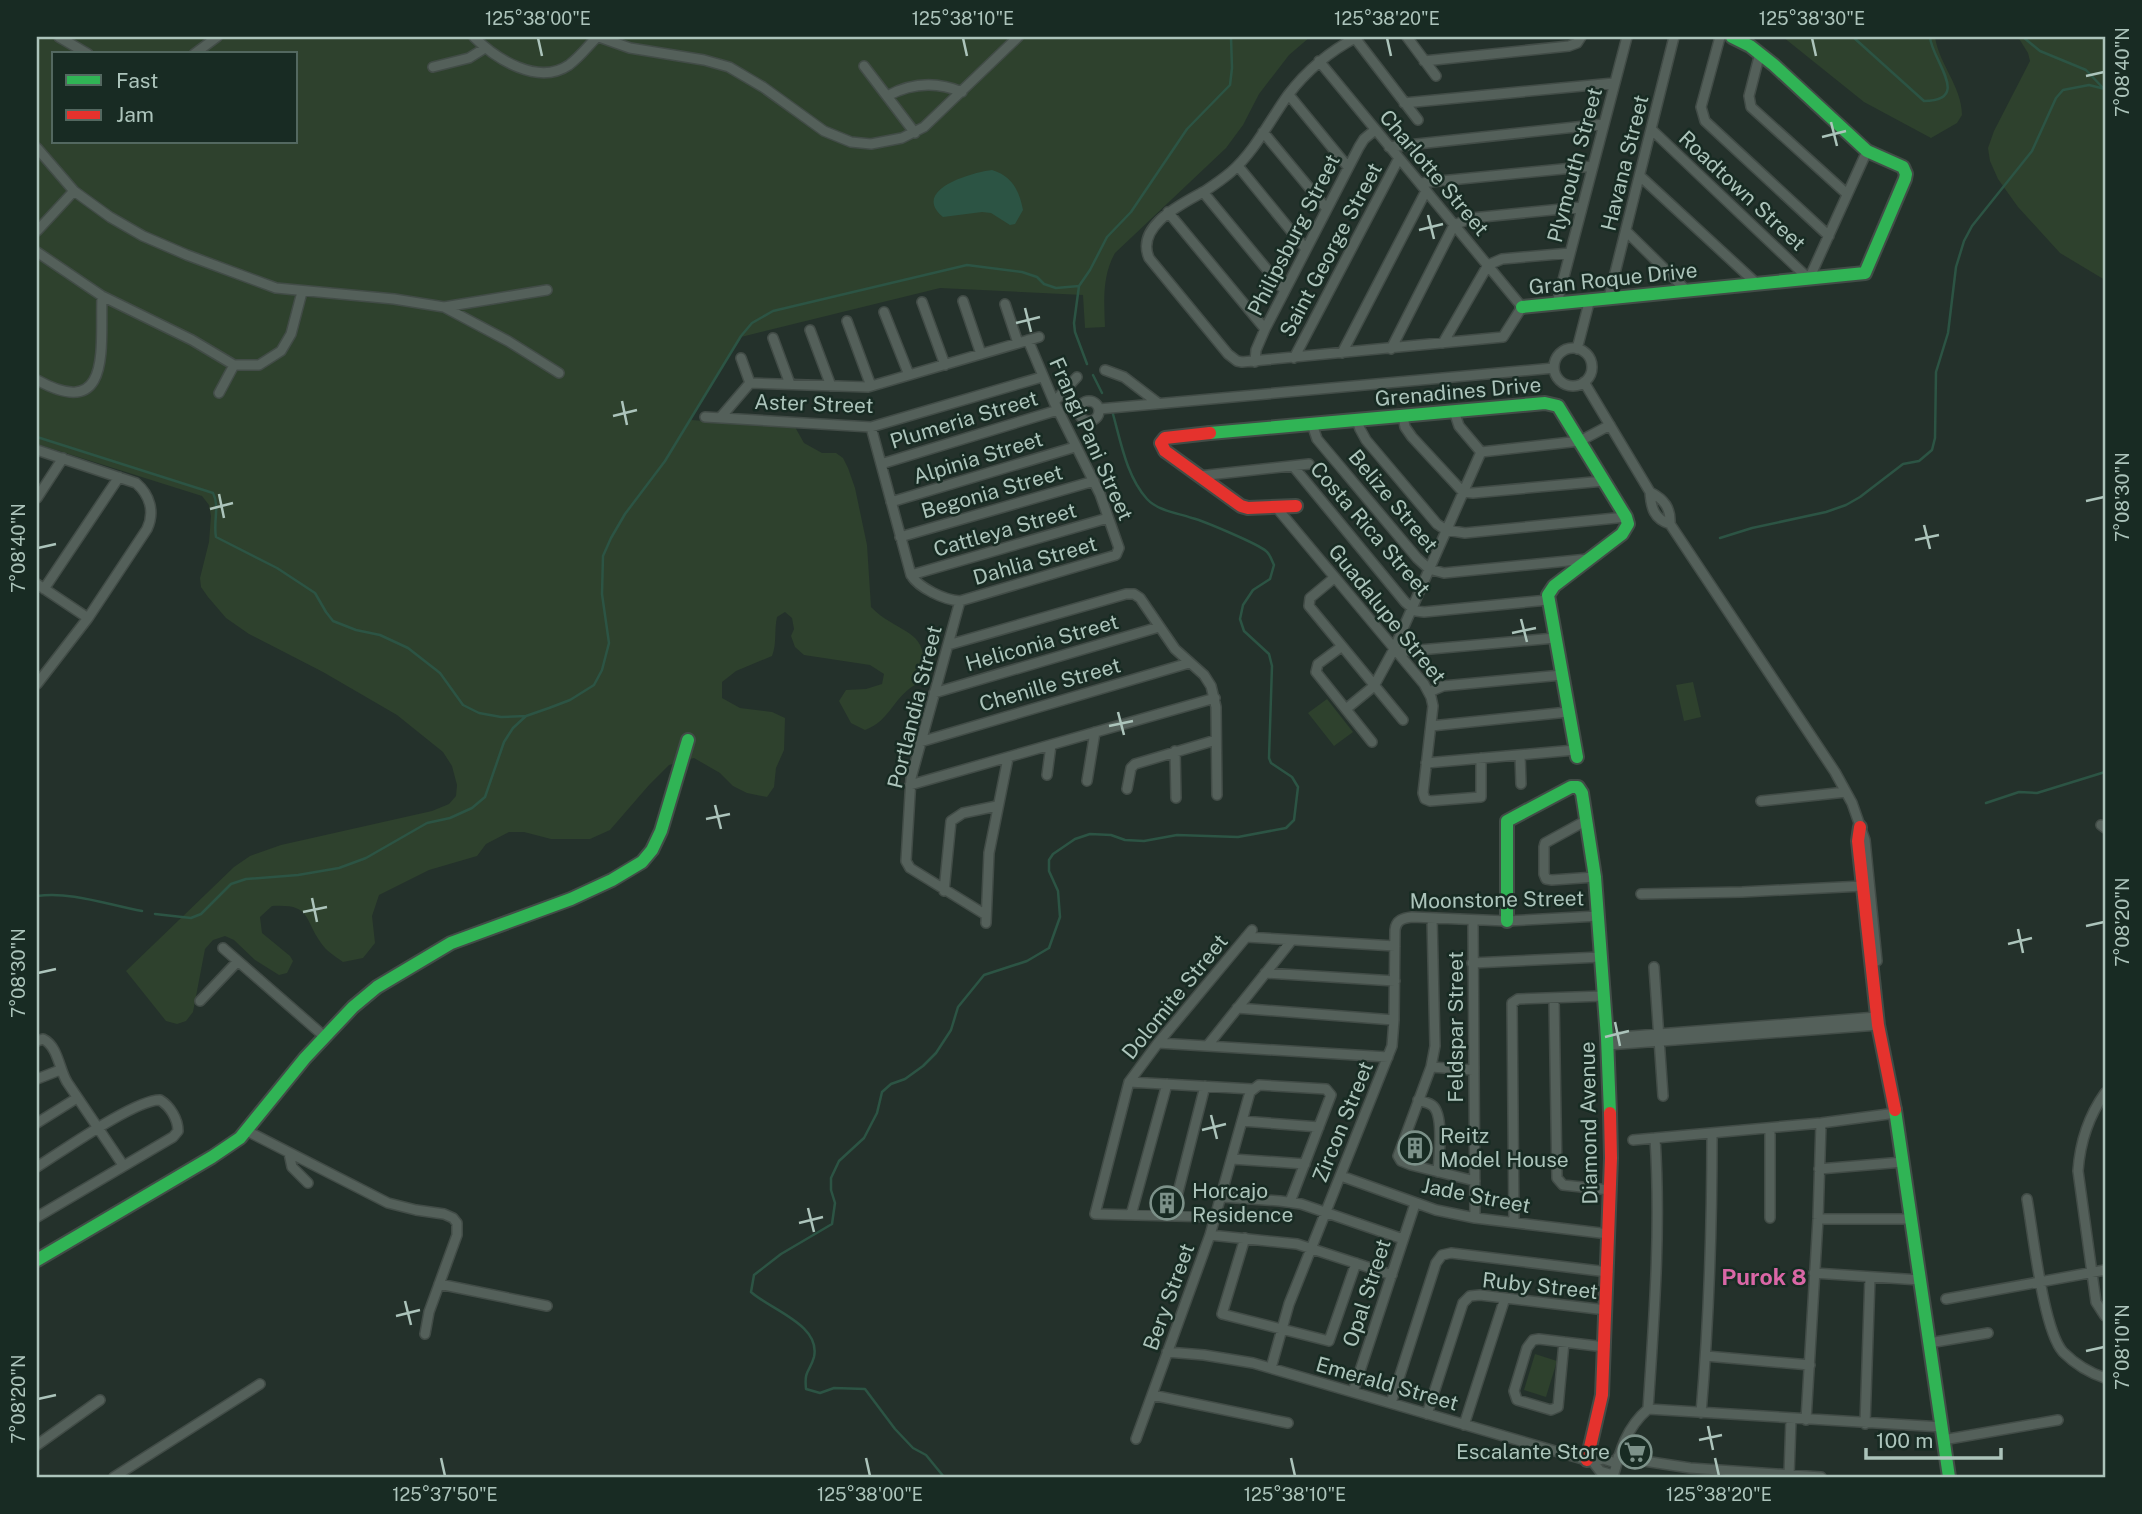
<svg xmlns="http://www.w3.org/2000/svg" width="2142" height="1514" font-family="'Public Sans',sans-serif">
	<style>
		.green { fill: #2e412d; fill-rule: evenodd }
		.water { fill: #2c5444 }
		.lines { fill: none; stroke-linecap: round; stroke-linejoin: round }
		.stream { stroke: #2c5444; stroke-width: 2.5 }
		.street-casing { stroke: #424c47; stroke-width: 12 }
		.fast-casing { stroke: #424c47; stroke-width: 16 }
		.jam-casing { stroke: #424c47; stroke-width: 16 }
		.street { stroke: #54605a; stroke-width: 9 }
		.fast { stroke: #30b455; stroke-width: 12 }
		.jam { stroke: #e5322d; stroke-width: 12 }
		.ticks { fill: none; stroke: #acc4bb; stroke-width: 2.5 }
		.labels { text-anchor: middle; stroke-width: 5; stroke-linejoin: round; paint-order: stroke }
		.street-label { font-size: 21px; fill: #acc4bb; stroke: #182b23 }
		.poi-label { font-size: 21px; fill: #acc4bb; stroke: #182b23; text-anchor: start }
		.neighbourhood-label { font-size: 23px; font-weight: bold; fill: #d967a6; stroke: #182b23 }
		.neatline { fill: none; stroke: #acc4bb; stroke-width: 2.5 }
		.ticks-label { font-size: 18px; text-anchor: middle; fill: #acc4bb }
	</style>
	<rect width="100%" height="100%" fill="#24312b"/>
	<path class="green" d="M37 37H1310L1289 55 1259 94 1243 125 1226 148 1115 253C1102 276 1104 301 1105 327L1085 328 1083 295 940 288 741 337 691 420 795 427 804 443 822 453H836L843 458 848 468 855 488 867 545 871 607C899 636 936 628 919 683 894 694 891 721 865 730L851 723 839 701 846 690 866 689 882 684 884 674 870 665 804 655 795 647 791 636 794 629 792 618 785 612 777 617C774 630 777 644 772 656L736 671 722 682V698L740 708 772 712 785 718 784 750 776 768 774 787 767 797 747 793 733 786 720 773 694 758 669 765 649 785 610 830 590 839H551L524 832H509L486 844 477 856 429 870 379 895 372 916 375 943 363 958 343 962C335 956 326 951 321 943 303 917 311 904 272 906L260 917 262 933 290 956 293 961 287 973 279 975 255 960 234 940 225 936 213 940 205 949 193 1012 186 1021 177 1024 166 1021 126 971 234 867 250 856 281 845 432 811 449 804 456 796 457 785 452 766 443 752 397 715 323 672 249 634 226 618 208 597 201 587 200 578 209 542 211 516 209 505 202 496 37 444ZM54 54H296V142H54Z
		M1783 37H1935C1939 64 1962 87 1962 115L1957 123 1931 138 1864 102Z
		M2018 37H2105V280L2060 253 2018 207 1998 179 1990 161 1988 148 1994 131 2030 61 2028 53Z
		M1693 682 1701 717 1684 721 1676 685Z
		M1327 699 1353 732 1334 746 1308 713Z
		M1535 1354 1557 1361 1546 1397 1524 1390Z"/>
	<path class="water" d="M992 170C1012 176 1019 190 1023 210L1015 224 1010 225 991 213 982 212 943 217C910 190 973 172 992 170Z"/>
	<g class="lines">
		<path class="stream" d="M1853 37 1924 101C1973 101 1931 59 1930 37
			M2023 37 2040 51 2086 70 2104 89
			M1087 364 1075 332 1074 323 1079 286 1090 270 1107 237 1131 212 1187 129 1230 85 1232 68 1231 37
			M1093 375 1102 393
			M37 437 213 493C220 506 213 522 216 537L277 568 315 593 326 612 333 621 356 630 380 635 408 648 440 673 463 705 479 713 501 717 526 716 549 708 570 700 594 685 602 670 609 643 602 594 603 556 611 538 625 514 665 461 741 336 752 323 773 311 967 265 1022 272 1037 277 1044 284 1056 288 1079 286
			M1720 538 1752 528 1826 512 1846 505 1860 497 1903 464 1919 461 1932 450 1935 438 1936 372 1948 333 1956 267 1964 241 1972 226 2032 151 2056 98 2063 90 2089 85 2105 89
			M1986 803 2019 792 2037 793 2105 772
			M37 896C71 891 108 905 142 911
			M155 914 191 918 201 914 231 884 246 879 298 875 339 868 366 858 427 823 450 818 472 808 485 797 504 742 513 728 526 716
			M944 1477 926 1455 913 1448 895 1429 865 1389 834 1388 820 1393 806 1389C804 1369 810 1372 814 1357 821 1325 771 1310 751 1292L754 1275 781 1254 832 1224 835 1203 831 1190V1178L839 1161 864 1138 877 1113 882 1092 891 1084 905 1079 923 1066 936 1053 951 1030 958 1007 984 975 1027 961 1049 948 1060 917 1058 891 1049 871V860L1053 854 1075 839 1090 834 1111 835 1125 840 1144 841 1177 835 1238 837 1286 828 1294 820 1298 787 1292 777 1271 763 1269 758 1272 666 1269 654 1244 631 1240 619 1243 605 1253 590 1270 579 1274 565C1272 561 1270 554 1266 551 1258 544 1204 521 1192 518 1178 513 1158 511 1147 499 1127 477 1121 443 1113 414"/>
		<defs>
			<path id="street" d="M59 37 88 54
				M474 37C496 59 538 86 569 65 580 57 588 46 597 37
				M599 37 630 48 704 60 729 67 763 87 824 131 851 142 871 144 902 138 924 127 1018 37
				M1407 37 1436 76
				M1720 37 1701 107 1705 121 1829 236
				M1355 38 1418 120
				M1760 53 1749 96 1751 107 1847 194
				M194 54 217 37
				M1319 61 1522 307 1503 337 1242 362 1237 361 1228 354 1149 258C1135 225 1184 203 1205 191 1214 185 1223 179 1231 172 1255 151 1270 120 1288 95 1307 70 1330 51 1357 37
				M1424 61 1569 46 1577 43 1581 37
				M864 66 915 133
				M433 67 469 58 485 48
				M1289 95 1348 167
				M887 96C911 83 936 81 962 92
				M1404 103 1614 83
				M1651 129 1809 279 1867 151
				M1263 132 1326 208
				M1389 147 1604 124
				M37 148 74 191 110 217 143 236 187 255 276 288 394 299 444 307 547 290
				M1238 166 1305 248
				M1640 176 1756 283
				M1420 183 1593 166
				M1203 192 1284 290
				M1168 212 1265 329
				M37 231 74 191
				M1626 231 1686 290
				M37 252 102 296 192 340 234 365H259L281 351 291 334 302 292
				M1609 297 1674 37
				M963 301 981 354
				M922 302 945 365
				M1557 303 1627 37
				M1005 304 1018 343
				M444 307 508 341 559 373
				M884 312 909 375
				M847 321 871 386
				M810 330 831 386
				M773 338 790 384
				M1443 343 1488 265 1502 259 1570 253
				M1554 367a19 19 0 1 1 38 0a19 19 0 1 1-38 0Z
				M1391 349 1454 225 1472 218 1582 207
				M1577 349 1590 299
				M1342 353 1426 191
				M741 358 750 383
				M1294 358 1399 158
				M1255 362 1256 350 1265 329 1359 147 1364 139 1375 130
				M1105 370 1124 377 1158 403
				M37 380C113 422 100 346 102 296
				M1584 382 1650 492C1664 499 1671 508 1670 524L1835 772 1852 803 1865 840 1877 961
				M750 383 868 387 1039 337
				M219 393 234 365
				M1079 411a10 10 0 1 1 20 0a10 10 0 1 1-20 0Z
				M1054 402 1077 377
				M1099 409 1554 368
				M1454 411 1459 426 1481 452
				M1403 416 1405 427 1412 437 1463 492 1473 493 1604 481
				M705 417 871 427 1042 377
				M720 418 750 383
				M1357 420 1360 429 1366 440 1437 524 1446 530 1465 533 1626 517
				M1312 424 1317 439 1417 558 1429 569 1444 573 1588 559
				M871 427 911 575C919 588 944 600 960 601L1116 555 1119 548 1100 494 1054 402 1028 340
				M37 450 136 483C150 495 155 512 147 529L88 618 37 684
				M1481 452 1580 441 1610 425
				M881 464 1058 410
				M1293 466 1405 602 1416 611 1424 612 1548 600
				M1199 476 1309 464
				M1650 492C1651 508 1654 519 1670 524
				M37 498 63 458
				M891 502 1075 447
				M1276 507 1424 684 1431 697 1433 706 1423 793 1425 799 1430 801 1481 797V758
				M900 537 1094 481
				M911 575 1108 518
				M1334 578 1310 598 1309 606 1403 720
				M37 584 88 618
				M44 589 119 477
				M960 601 911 778 906 861 910 868 986 915
				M948 645 1126 594H1134L1140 598 1175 649 1204 675 1211 686 1216 707 1217 795
				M1341 647 1318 664 1316 672 1372 742
				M1397 652 1555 638
				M1429 692 1443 686 1562 675
				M934 693 1159 627
				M1346 709 1374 686 1394 649 1481 452
				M1431 726 1568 712
				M920 742 1189 663
				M1175 751 1176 798
				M1520 755 1521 784
				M1426 763 1575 750
				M1047 775 1051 745
				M1087 781 1095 732
				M910 785 1215 698
				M1127 789 1131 768 1135 764 1216 740
				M1761 801 1846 792
				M1587 820 1545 843 1544 847V874L1546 879 1552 880 1595 877
				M2101 825 2105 828
				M944 891 951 821 963 813 997 806
				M1641 894 1742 892 1863 886
				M1432 918 1435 1046 1431 1067 1398 1156 1401 1161 1411 1165 1475 1181
				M1473 920 1475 1218
				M986 923 989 853 1008 758
				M1246 937 1395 946
				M223 948 325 1037
				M1472 963 1601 957
				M1654 967 1663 1096
				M1265 973 1395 981
				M1554 998 1557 1178 1563 1185 1610 1190
				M200 1001 238 961
				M1237 1008 1394 1020
				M1607 1038 1877 1017
				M37 1041 43 1039C58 1046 59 1069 67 1082L123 1165
				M1158 1043 1388 1057
				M1208 1045 1292 940
				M1607 1045 1878 1025
				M1431 1067 1473 1070
				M37 1079 60 1070
				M1129 1082 1252 1089
				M2105 1093C2088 1117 2080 1142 2078 1171L2096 1302 2105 1316
				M1418 1100C1423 1102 1429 1102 1433 1106 1444 1116 1439 1157 1438 1172
				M1242 1121 1319 1127
				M37 1123 77 1098
				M247 1131 388 1203 416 1210 444 1214 453 1218 457 1223V1235L429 1312 425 1334
				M1633 1140 1821 1123 1896 1113
				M289 1153 292 1167 308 1183
				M1232 1159 1305 1164
				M37 1167C61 1152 136 1099 160 1100 170 1106 178 1119 178 1131L173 1137 37 1217
				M1819 1169 1903 1162
				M1341 1176 1436 1210 1475 1218 1609 1234
				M1222 1197 1280 1201 1301 1204 1403 1239
				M2027 1199C2033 1232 2043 1330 2063 1352 2075 1364 2090 1373 2105 1378
				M1131 1215 1167 1084
				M1172 1216 1205 1086
				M1216 1217 1095 1214 1129 1082 1158 1043 1252 930
				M1770 1218V1128
				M1818 1219H1911
				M1514 1222 1512 1003 1518 999 1604 996
				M1210 1235 1297 1244 1392 1275
				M1245 1238 1222 1314 1329 1341 1356 1263
				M1814 1273 1920 1280
				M439 1284 547 1306
				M1946 1299 2105 1270
				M1564 1342 1558 1407 1551 1410 1517 1400 1514 1391 1527 1348 1533 1340 1539 1339 1605 1347
				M1929 1343 1988 1333
				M1167 1352 1204 1355 1253 1363 1593 1462 1603 1459 1616 1463
				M1706 1356 1810 1365
				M1271 1368 1289 1304 1392 1046 1394 1020 1395 930C1396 920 1403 918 1412 917L1507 921 1598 916
				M1353 1392 1415 1204
				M1152 1395 1288 1423
				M1391 1403 1436 1263 1442 1255 1451 1253 1608 1272
				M1648 1409C1654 1319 1661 1229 1655 1138
				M1701 1413C1709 1320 1712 1227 1712 1134
				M1427 1414 1463 1303 1470 1296 1480 1295 1606 1310
				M1806 1420 1818 1219 1821 1123
				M1865 1424 1870 1277
				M1464 1425 1505 1298
				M1136 1439 1210 1235 1250 1092 1259 1085 1326 1089 1331 1095 1290 1202
				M1943 1440 2058 1420
				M37 1445 100 1400
				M1618 1457 1690 1468 1821 1477
				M1593 1462 1600 1471 1613 1475
				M1789 1475 1791 1419
				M114 1477 260 1384
				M1613 1477C1620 1451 1626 1428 1648 1409L1942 1427"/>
			<path id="fast" d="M1522 307 1865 273 1905 179 1906 174 1903 167 1867 151 1774 65 1750 46 1732 37
				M1210 433 1545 403 1558 406 1626 517 1628 524 1622 534 1554 586 1548 595 1577 757
				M1507 921V821L1571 787H1578L1582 793 1595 877 1607 1038 1610 1113
				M1895 1110 1949 1477
				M37 1260 212 1157 240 1138 305 1058 353 1007 377 987 451 943 571 899 612 880 642 862 652 850 661 831 688 740"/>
			<path id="jam" d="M1210 433 1165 438 1161 443 1165 451 1241 506 1248 508 1296 506
				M1860 827 1858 841 1878 1025 1895 1110
				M1587 1460 1602 1395 1611 1158 1610 1113"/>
		</defs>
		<use href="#street" class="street-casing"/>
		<use href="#fast" class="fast-casing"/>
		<use href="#jam" class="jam-casing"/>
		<use href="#street" class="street"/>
		<use href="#fast" class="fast"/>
		<use href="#jam" class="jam"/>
	</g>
	<path class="ticks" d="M538 38 542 56M963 38 967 56M1387 38 1391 56M1812 38 1816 56M2086 76 2104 72M1831 122 1837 146M1822 137 1846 131M1428 215 1434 239M1419 230 1443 224M1025 308 1031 332M1016 323 1040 317M622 401 627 425M613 416 637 410M219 494 224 518M2086 501 2104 497M210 509 233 503M1924 525 1930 549M1915 540 1939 535M38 548 56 544M1521 619 1527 642M1512 633 1536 628M1118 712 1124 735M1109 726 1133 721M715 805 721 829M706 819 730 814M312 898 317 922M303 912 327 907M2086 926 2104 922M2018 929 2023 953M2008 944 2032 938M38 973 56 969M1615 1022 1620 1046M1605 1037 1629 1031M1211 1115 1217 1139M1202 1130 1226 1124M808 1208 814 1232M799 1223 823 1217M405 1301 411 1325M396 1316 420 1310M2086 1351 2104 1347M38 1399 56 1395M1708 1426 1713 1450M1699 1440 1722 1435M441 1458 445 1476M866 1458 870 1476M1291 1458 1295 1476M1715 1458 1719 1476"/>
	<defs>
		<symbol id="building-ring" viewBox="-11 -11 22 22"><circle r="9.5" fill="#182b23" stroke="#7c9189" stroke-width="1.5"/><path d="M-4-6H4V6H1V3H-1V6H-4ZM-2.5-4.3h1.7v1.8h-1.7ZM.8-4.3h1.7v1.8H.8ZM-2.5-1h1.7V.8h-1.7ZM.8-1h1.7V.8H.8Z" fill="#7c9189"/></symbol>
		<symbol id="supermarket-ring" viewBox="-11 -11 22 22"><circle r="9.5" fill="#182b23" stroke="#7c9189" stroke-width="1.5"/><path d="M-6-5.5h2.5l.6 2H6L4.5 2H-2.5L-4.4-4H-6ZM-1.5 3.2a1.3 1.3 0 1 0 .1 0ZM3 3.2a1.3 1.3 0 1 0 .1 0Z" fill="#7c9189"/></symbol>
	</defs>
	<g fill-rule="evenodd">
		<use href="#building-ring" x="1396" y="1129" width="38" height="38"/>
		<use href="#building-ring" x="1148" y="1184" width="38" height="38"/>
		<use href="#supermarket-ring" x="1616" y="1433" width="38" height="38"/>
	</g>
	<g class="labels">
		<g class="street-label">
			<text transform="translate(1625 163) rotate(-76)" y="7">Havana Street</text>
			<text transform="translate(1575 165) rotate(-75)" y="7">Plymouth Street</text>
			<text transform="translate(1434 173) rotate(50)" y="7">Charlotte Street</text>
			<text transform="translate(1742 191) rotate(43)" y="7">Roadtown Street</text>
			<text transform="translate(1294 235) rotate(-63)" y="7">Philipsburg Street</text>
			<text transform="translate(1331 250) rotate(-62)" y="7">Saint George Street</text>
			<text transform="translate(1613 279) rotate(-6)" y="7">Gran Roque Drive</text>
			<text transform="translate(1458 392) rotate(-5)" y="7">Grenadines Drive</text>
			<text transform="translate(814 404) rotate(2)" y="7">Aster Street</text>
			<text transform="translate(964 420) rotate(-17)" y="7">Plumeria Street</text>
			<text transform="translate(1091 439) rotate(66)" y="7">Frangi Pani Street</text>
			<text transform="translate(978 458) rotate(-17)" y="7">Alpinia Street</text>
			<text transform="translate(992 492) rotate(-16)" y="7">Begonia Street</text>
			<text transform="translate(1393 501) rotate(50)" y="7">Belize Street</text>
			<text transform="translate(1370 529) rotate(49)" y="7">Costa Rica Street</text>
			<text transform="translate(1005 530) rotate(-16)" y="7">Cattleya Street</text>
			<text transform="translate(1035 561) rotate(-16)" y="7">Dahlia Street</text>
			<text transform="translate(1387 614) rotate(51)" y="7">Guadalupe Street</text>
			<text transform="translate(1042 643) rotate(-16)" y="7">Heliconia Street</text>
			<text transform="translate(1050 685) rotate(-16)" y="7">Chenille Street</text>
			<text transform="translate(915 707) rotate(-76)" y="7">Portlandia Street</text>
			<text transform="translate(1497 900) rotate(-1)" y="7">Moonstone Street</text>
			<text transform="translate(1175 997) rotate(-51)" y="7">Dolomite Street</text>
			<text transform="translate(1456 1027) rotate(-90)" y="7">Feldspar Street</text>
			<text transform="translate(1343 1122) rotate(-68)" y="7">Zircon Street</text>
			<text transform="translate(1589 1123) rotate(-91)" y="7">Diamond Avenue</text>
			<text transform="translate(1476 1196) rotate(11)" y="7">Jade Street</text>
			<text transform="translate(1540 1286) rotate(6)" y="7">Ruby Street</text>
			<text transform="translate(1367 1293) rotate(-72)" y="7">Opal Street</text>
			<text transform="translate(1169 1297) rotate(-70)" y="7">Bery Street</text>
			<text transform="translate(1387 1384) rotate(16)" y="7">Emerald Street</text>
		</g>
		<g class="poi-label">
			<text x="1440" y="1143">Reitz<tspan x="1440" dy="24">Model House</tspan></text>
			<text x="1192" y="1198">Horcajo<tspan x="1192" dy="24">Residence</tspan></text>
			<text x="1610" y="1459" text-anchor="end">Escalante Store</text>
		</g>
		<g class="neighbourhood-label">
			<text x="1764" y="1285">Purok 8</text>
		</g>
	</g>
	<rect width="2142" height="1514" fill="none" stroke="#182b23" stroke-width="77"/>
	<rect x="52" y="52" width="245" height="91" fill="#182b23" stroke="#536860" stroke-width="2"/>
	<rect x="66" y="75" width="35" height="10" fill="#30b455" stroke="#536860" stroke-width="2"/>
	<text x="116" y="88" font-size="21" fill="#acc4bb">Fast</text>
	<rect x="66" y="110" width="35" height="10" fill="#e5322d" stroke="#536860" stroke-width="2"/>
	<text x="116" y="122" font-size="21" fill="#acc4bb">Jam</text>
	<path d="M1866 1448v10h135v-10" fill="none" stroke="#acc4bb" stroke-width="3.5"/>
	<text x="1876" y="1448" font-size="21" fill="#acc4bb" stroke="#182b23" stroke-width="5" paint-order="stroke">100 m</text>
	<rect x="38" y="38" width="2066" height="1438" class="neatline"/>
	<g class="ticks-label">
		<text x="538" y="25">125°38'00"E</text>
		<text x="963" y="25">125°38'10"E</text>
		<text x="1387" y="25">125°38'20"E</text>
		<text x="1812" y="25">125°38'30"E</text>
		<text transform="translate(2123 72) rotate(-90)" y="6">7°08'40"N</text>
		<text transform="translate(2123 497) rotate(-90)" y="6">7°08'30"N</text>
		<text transform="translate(19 548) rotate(-90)" y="6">7°08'40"N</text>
		<text transform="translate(2123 922) rotate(-90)" y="6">7°08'20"N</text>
		<text transform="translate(19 973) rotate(-90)" y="6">7°08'30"N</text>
		<text transform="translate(2123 1347) rotate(-90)" y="6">7°08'10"N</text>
		<text transform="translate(19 1399) rotate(-90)" y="6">7°08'20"N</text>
		<text x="445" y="1501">125°37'50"E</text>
		<text x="870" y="1501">125°38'00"E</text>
		<text x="1295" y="1501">125°38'10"E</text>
		<text x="1719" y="1501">125°38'20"E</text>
	</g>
</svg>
